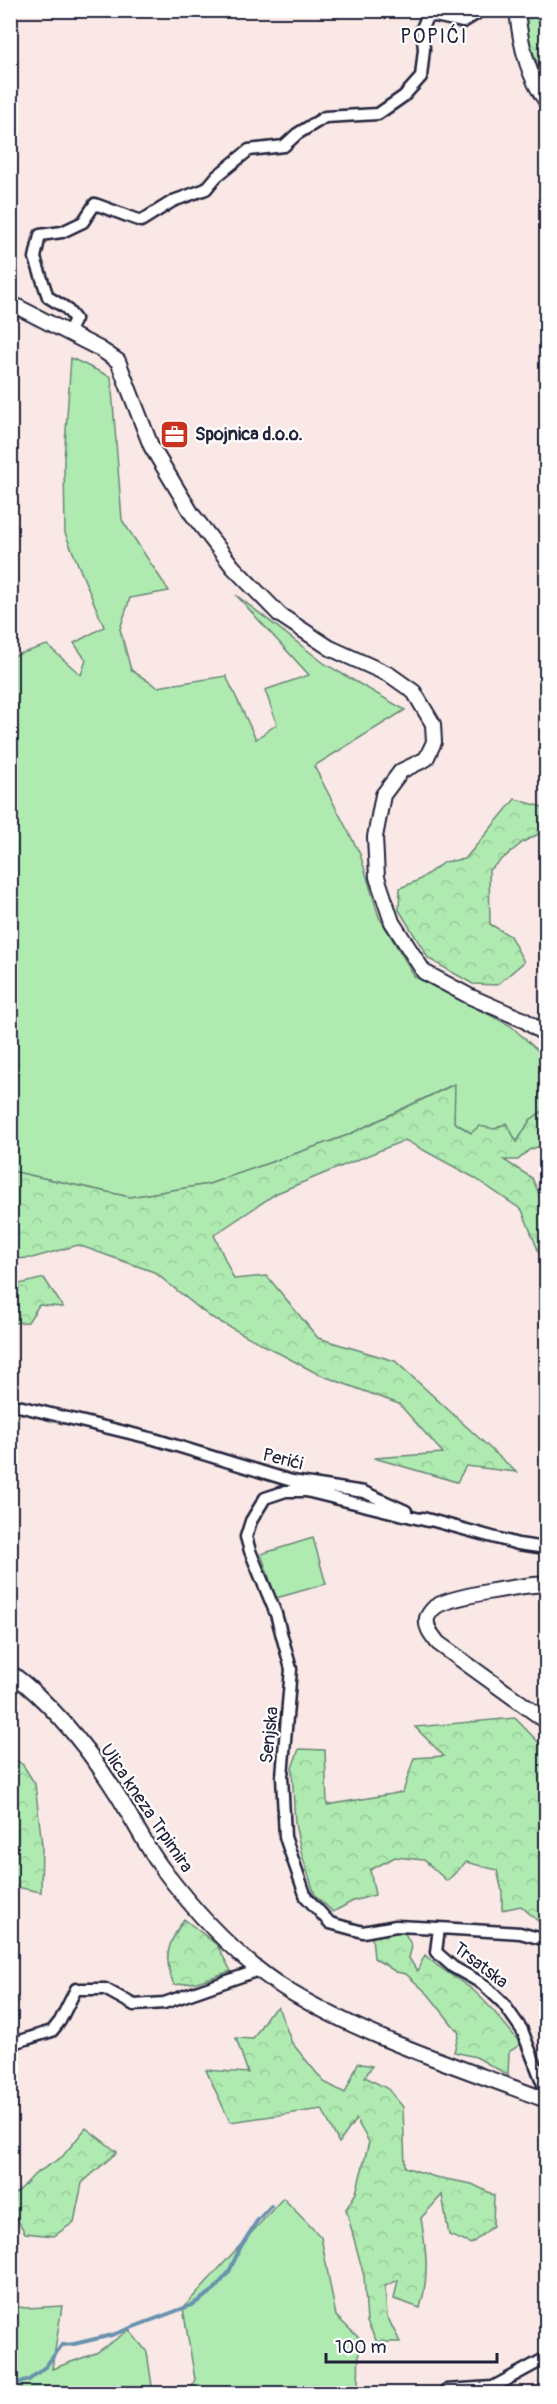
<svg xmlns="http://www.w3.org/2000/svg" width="557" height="2404" font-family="Pangolin,sans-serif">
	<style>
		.grass { fill: #afebb1; stroke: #688676; stroke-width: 1.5 }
		.forest { fill: url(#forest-crowns); stroke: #688676; stroke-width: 1.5 }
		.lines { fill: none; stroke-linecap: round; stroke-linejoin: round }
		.stream { stroke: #6992ae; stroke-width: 4 }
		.street-casing { stroke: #22223b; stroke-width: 15 }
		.secondary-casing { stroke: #22223b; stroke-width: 18 }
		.street { stroke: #fff; stroke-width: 10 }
		.secondary { stroke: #fff; stroke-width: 14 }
		.labels { text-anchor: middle; stroke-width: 4.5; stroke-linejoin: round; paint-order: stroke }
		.poi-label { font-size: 18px; font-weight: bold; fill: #22223b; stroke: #fff; text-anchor: start }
		.street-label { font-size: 18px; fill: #22223b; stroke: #fff }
		.neighbourhood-label { font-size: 20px; letter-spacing: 1.5px; fill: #22223b; stroke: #fff }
	</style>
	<defs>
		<pattern id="forest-crowns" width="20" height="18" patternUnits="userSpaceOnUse" patternTransform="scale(1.5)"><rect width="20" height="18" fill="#afebb1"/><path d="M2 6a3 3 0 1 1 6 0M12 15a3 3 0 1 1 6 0" fill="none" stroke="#96c999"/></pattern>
	</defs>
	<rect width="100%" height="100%" fill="#f9e8e5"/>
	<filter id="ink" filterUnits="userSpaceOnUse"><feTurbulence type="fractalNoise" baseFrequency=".0167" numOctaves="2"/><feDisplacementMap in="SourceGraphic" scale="12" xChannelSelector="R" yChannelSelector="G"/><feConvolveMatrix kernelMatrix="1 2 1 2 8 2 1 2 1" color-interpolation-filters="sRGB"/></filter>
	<g filter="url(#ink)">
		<path class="grass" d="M71 358 111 377 122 520 169 591 130 598 120 629 131 670 157 687 226 676 256 739 277 724 265 690 309 675 236 595 325 664 405 710 314 766 360 854 379 917 415 977 511 1026 546 1058V1109L530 1120 517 1142 495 1129 471 1133 454 1122V1084L348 1135 209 1184 130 1197 11 1171 10 657 47 645 81 675 86 660 74 643 104 627 65 533 64 460Z
			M313 1538 326 1584 276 1598 261 1554Z
			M283 2198 321 2237 336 2316 359 2338 358 2393 310 2392V2394L190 2393 195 2379 183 2308Z
			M10 2306 27 2308 62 2306 52 2369 96 2353 129 2330 147 2352 153 2393H11Z"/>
		<path class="forest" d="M524 11H546V85L531 47Z
			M515 799 546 808V830L523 842 489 870 490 924 510 936 524 962 497 985 473 984 429 959 399 910 400 888 419 880 444 862 465 859Z
			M455 1084 454 1122 471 1133 479 1126 495 1129 506 1123 517 1142 530 1120 546 1109V1144L529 1150 518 1160H504L532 1178 546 1210V1270L522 1210 473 1177 405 1140 277 1193 214 1235 234 1279 267 1276 318 1338 395 1361 516 1472 466 1466 457 1482 374 1458 443 1453 399 1404 318 1374 209 1316 154 1272 78 1245 32 1258 11 1259V1171L130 1197 209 1184 348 1135Z
			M44 1278 63 1307 39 1305 28 1322 11 1323V1286Z
			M515 1718 546 1750V1928L521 1906 502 1910V1891L497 1870 466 1862 447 1881 424 1860 395 1857 370 1870 375 1895 353 1901 333 1912 315 1895 302 1855 295 1824 292 1768 299 1749 325 1750 327 1805 403 1792 414 1758 444 1756 415 1727Z
			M11 1756 23 1765 35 1784 42 1845 41 1892 11 1886Z
			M184 1919 217 1945 231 1971 197 1982 174 1985C162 1955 168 1945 184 1919Z
			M403 1930 412 1946 409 1958 417 1971 425 1955C440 1970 458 1978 474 1991 492 2007 506 2026 521 2044L509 2052 508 2075 476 2057 454 2052 459 2033 428 1994 406 1974 396 1972 374 1958 372 1937Z
			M278 2007 292 2043 324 2082 345 2093 358 2063 372 2066 365 2077 388 2089 403 2107 405 2167 435 2177 472 2184 494 2195 493 2226 471 2244 449 2235 442 2195 421 2218C426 2250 430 2275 420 2308L394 2299 398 2280 385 2286 387 2316 400 2342H377L367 2322 364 2276 346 2209 356 2193 369 2142 356 2119 339 2143 322 2109 230 2122 206 2070 248 2073 236 2038 253 2039 268 2015Z
			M86 2128 117 2152 82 2183 74 2222 54 2236 25 2233 16 2217 11 2218V2196L18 2192 35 2174 62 2157Z"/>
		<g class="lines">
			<path class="stream" d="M10 2385 29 2380 46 2366 62 2345 74 2344 112 2335 192 2305 213 2291 229 2272 240 2248 257 2221 271 2206"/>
			<defs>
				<path id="street" d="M68 333 75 319 66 308 48 297 35 258 40 235 62 232 83 222 95 204 141 221 173 201 206 189 217 176 249 150 284 146 297 134 325 117 378 114 404 96 421 77 424 49 422 28 427 17 435 16 463 22 476 14 478 10
					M10 1404 154 1439 292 1481 364 1492 406 1511
					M423 1518 518 1544 546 1548
					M428 1521 306 1491H286L265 1498 251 1521 246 1537 250 1551 276 1614 291 1669 282 1776 285 1837 306 1897 330 1923 363 1932 396 1926 439 1928 520 1933 546 1940
					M439 1928 436 1952 453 1967 483 1984 503 2003 522 2030 546 2092
					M10 2044 52 2031 60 2021 76 1989H105L134 2005 164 2003 259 1970
					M446 2390 493 2387 546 2358"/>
				<path id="secondary" d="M517 10C520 43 527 75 546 101
					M10 303 100 349 118 361 151 446 192 514 233 567 280 615 330 648 390 675 414 692 433 724 434 742 426 759 401 771 383 795 375 837 377 877 392 922 424 972 471 997 524 1020 546 1035
					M546 1584C526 1585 450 1596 435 1607 433 1609 428 1615 427 1618 425 1628 433 1636 438 1643L546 1721
					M10 1672C54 1705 88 1748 117 1794 132 1818 145 1845 162 1868 197 1915 241 1962 292 1993 369 2039 463 2068 546 2100"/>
			</defs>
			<use href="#street" class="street-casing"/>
			<use href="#secondary" class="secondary-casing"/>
			<use href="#street" class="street"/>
			<use href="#secondary" class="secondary"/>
		</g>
	</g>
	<defs>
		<symbol id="office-square" viewBox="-11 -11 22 22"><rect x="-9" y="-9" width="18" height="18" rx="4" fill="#c8321e" stroke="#fff"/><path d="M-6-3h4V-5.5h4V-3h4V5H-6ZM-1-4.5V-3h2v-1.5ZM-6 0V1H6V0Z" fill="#fff"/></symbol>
	</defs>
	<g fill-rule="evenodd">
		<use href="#office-square" x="158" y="418" width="33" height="33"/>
	</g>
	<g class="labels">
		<g class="poi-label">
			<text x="195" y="440">Spojnica d.o.o.</text>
		</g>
		<g class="street-label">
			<text transform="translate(283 1459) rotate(14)" y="6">Perići</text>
			<text transform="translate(269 1735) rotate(-84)" y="6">Senjska</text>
			<text transform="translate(147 1808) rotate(56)" y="6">Ulica kneza Trpimira</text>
			<text transform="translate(481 1965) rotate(37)" y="6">Trsatska</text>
		</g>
		<g class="neighbourhood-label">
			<text x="434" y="43">POPIĆI</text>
		</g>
	</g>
	<rect width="557" height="2404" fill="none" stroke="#fff" stroke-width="36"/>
	<rect x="18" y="18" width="521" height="2368" fill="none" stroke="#22223b" stroke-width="2" filter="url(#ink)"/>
	<path d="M326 2353v9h171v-9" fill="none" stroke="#22223b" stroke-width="3"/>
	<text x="335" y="2353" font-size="18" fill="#22223b" stroke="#ffffff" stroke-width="4.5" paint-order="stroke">100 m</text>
</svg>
